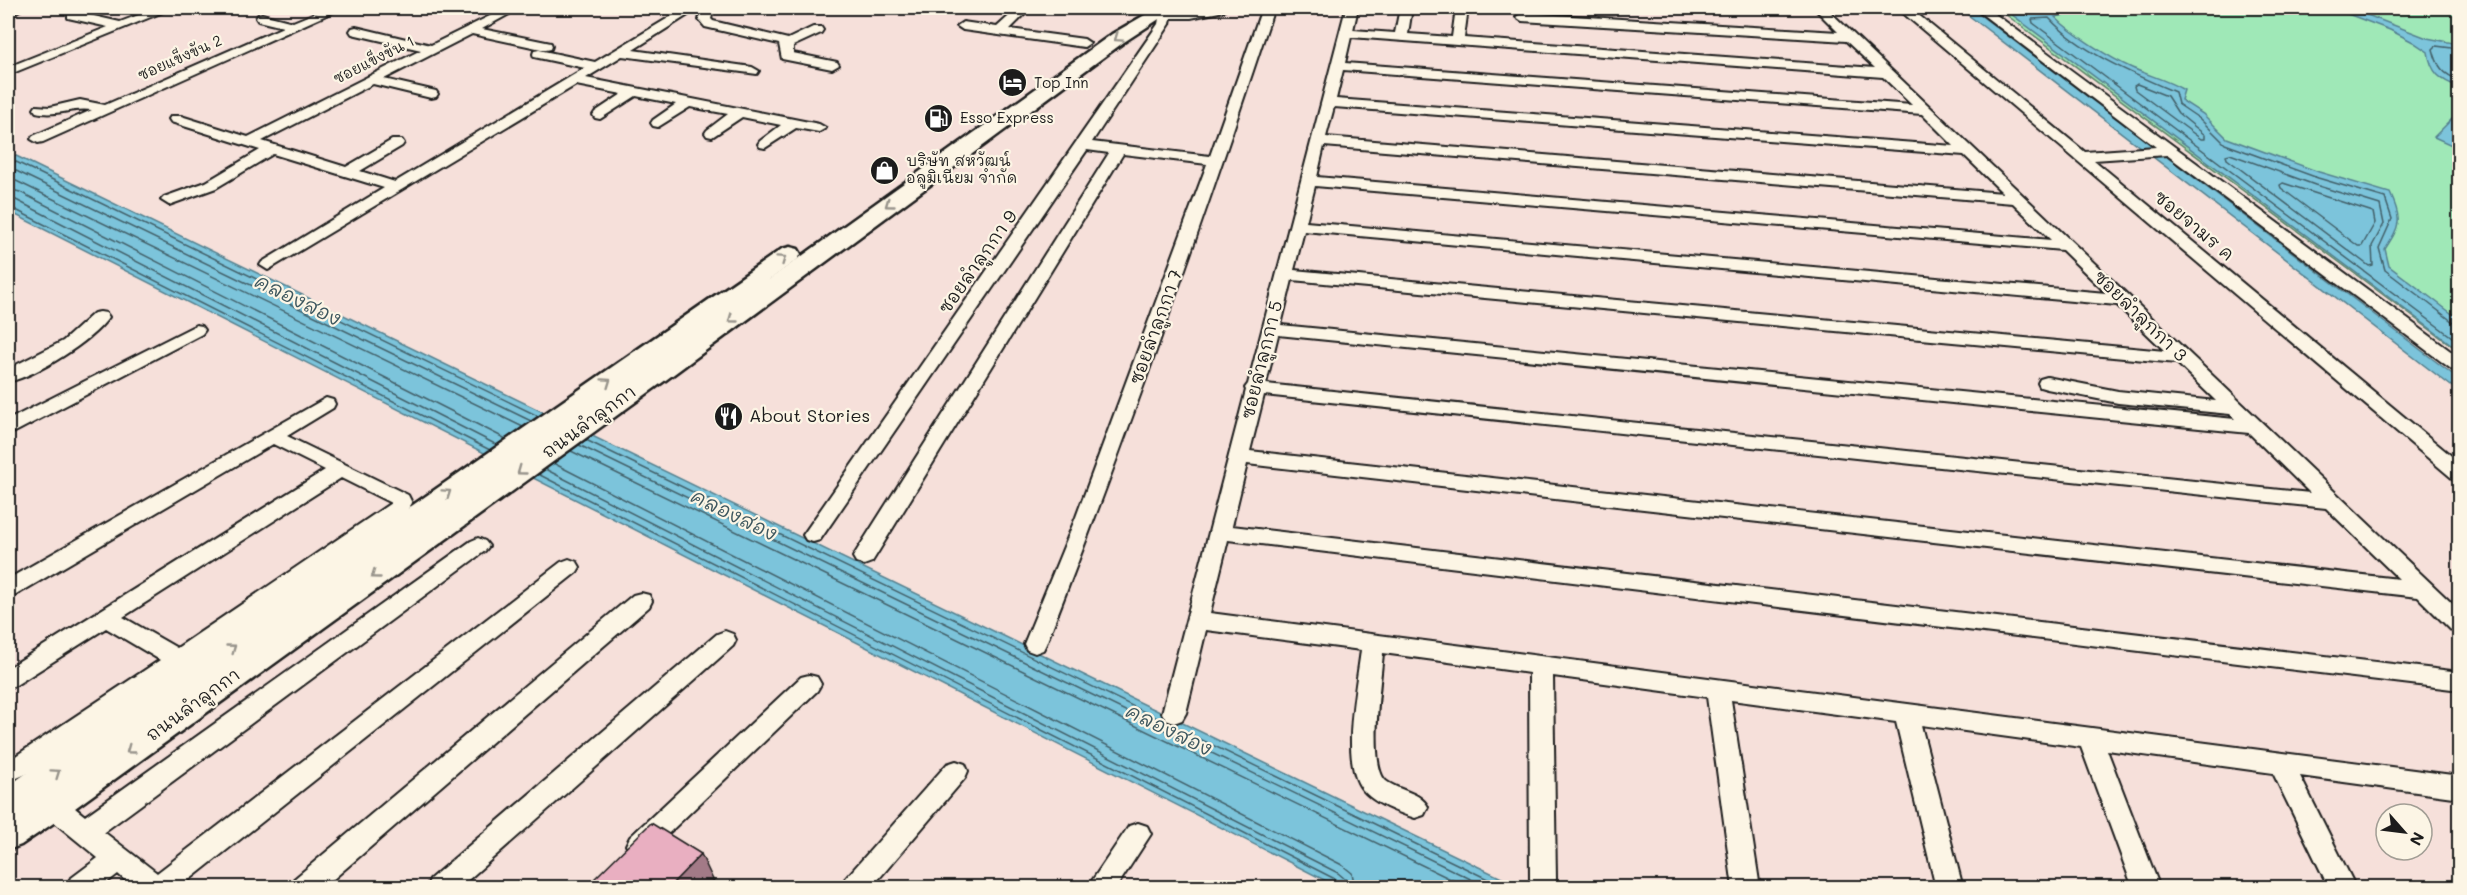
<svg xmlns="http://www.w3.org/2000/svg" width="2467" height="895" font-family="Mali,'Playpen Sans Thai',sans-serif">
	<style>
		.green { fill: #9fe8b7; stroke: #5e826a; stroke-width: 1.5 }
		.water { fill: #7bc4db; stroke: #55818f; stroke-width: 1.5 }
		.lines { fill: none; stroke-linecap: round; stroke-linejoin: round }
		.shore { stroke: #425f68; stroke-width: 1.5 }
		.street-casing { stroke: #1c1c1c; stroke-width: 4 }
		.secondary-casing { stroke: #1c1c1c; stroke-width: 5 }
		.street { fill: #fcf5e5; fill-rule: evenodd }
		.secondary { fill: #fcf5e5; fill-rule: evenodd }
		.shaded-wall { fill: #a37a87; stroke: #1c1c1c; stroke-width: 1.5 }
		.building { fill: #e9afc1; stroke: #1c1c1c; stroke-width: 1.5 }
		.oneway { stroke: #97938b }
		.labels { text-anchor: middle; stroke-width: 4.5; stroke-linejoin: round; paint-order: stroke }
		.far-street-label { font-size: 15px; fill: #1c1c1c; stroke: #fcf5e5 }
		.far-poi-label { font-size: 15px; fill: #1c1c1c; stroke: #fcf5e5; text-anchor: start }
		.street-label { font-size: 18px; fill: #1c1c1c; stroke: #fcf5e5 }
		.poi-label { font-size: 18px; fill: #1c1c1c; stroke: #fcf5e5; text-anchor: start }
		.water-label { font-size: 20px; font-style: italic; fill: #3d575f; stroke: #fcf5e5 }
	</style>
	<rect width="100%" height="100%" fill="#f6e0da"/>
	<filter id="ink" filterUnits="userSpaceOnUse"><feTurbulence type="fractalNoise" baseFrequency=".0167" numOctaves="2"/><feDisplacementMap in="SourceGraphic" scale="12" xChannelSelector="R" yChannelSelector="G"/><feConvolveMatrix kernelMatrix="1 2 1 2 8 2 1 2 1" color-interpolation-filters="sRGB"/></filter>
	<g filter="url(#ink)">
		<path class="green" d="M1997 8H2459V351Z"/>
		<path class="water" d="M1959 8H1971L2459 379V392Z
			M2003 8H2025C2040 19 2065 7 2082 8L2087 11 2055 17C2072 34 2110 58 2132 68 2150 76 2167 80 2184 90L2181 100 2203 114 2227 138 2319 172 2390 193C2403 220 2400 226 2385 249L2389 266 2459 319V350Z
			M2332 8H2349L2427 38 2459 44V87C2440 80 2431 73 2428 52L2413 42 2390 30Z
			M2459 112V146L2456 147 2434 137Z
			M8 152 1520 887H1338L8 211Z"/>
		<g class="lines">
			<path class="shore" d="M2460 49 2436 46 2433 49C2437 66 2443 75 2460 80
				M2137 84 2167 96 2178 113 2205 135V139H2201L2135 90 2134 86Z
				M2230 154 2315 185 2380 205 2384 224 2372 246 2373 265 2369 266 2227 159 2226 155Z
				M8 158 538 416
				M8 167 531 421
				M8 177 523 427
				M2283 183 2373 212 2375 223 2362 246H2358L2281 188 2280 185Z
				M8 189 20 192 506 439
				M8 198 16 200 497 445
				M8 206 490 450
				M2460 323 2453 322 2385 270 2379 248 2392 219 2385 198 2318 178 2225 144 2200 119 2178 104 2175 92C2133 74 2080 52 2049 18L2032 19 2033 23 2460 343
				M586 440 1506 888
				M579 445 1489 888
				M571 451 1469 888
				M553 463 1342 865 1352 873 1355 888
				M545 469 1338 873 1345 879 1346 888
				M538 474 1335 879 1339 888"/>
			<defs>
				<path id="street" d="M8 8H24L8 16Z
					M157 8H173L8 75V67L108 27 68 18V12L72 11 120 22Z
					M223 8H236L230 12Z
					M327 8H342L43 142 38 143 31 139 33 136 92 110C72 107 56 117 36 112L34 109 36 106 50 107 80 100 105 105 283 27 258 21 256 18 258 15 262 14 293 22Z
					M506 8H520L482 29 551 43 552 46 551 49 546 50 472 34 384 79 436 91 438 94 436 97 431 98 373 84 262 141 346 167 392 140H402L404 143 402 146 360 171 395 182 585 68 534 57 533 54 534 51 539 50 595 62 685 8H699L633 50 752 67 759 71 757 74 622 56 586 78 819 124 826 128 819 132 796 128 765 148 760 147 758 144 760 141 781 125 742 117 712 137 707 136 705 133 707 130 728 114 690 107 658 127 653 126 651 123 653 120 676 104 636 96 600 119 595 118 593 115 595 112 622 94 576 85 268 270 260 265 262 262 384 188 273 154 216 188 169 205 161 200 164 197 206 182 260 150 171 122 169 119 171 116H181L248 137 421 50 352 34 350 31 352 28 356 27 431 45Z
					M702 8H714L711 19 713 21 788 39 813 27H821L823 30 821 33 793 46V53L837 62 839 65 832 69 782 59 779 44 705 27 699 20Z
					M1018 8H1031L1010 29 1084 39 1090 43 1084 47 963 30 957 26 963 22 997 27Z
					M1161 8H1173V10L1226 8 1224 11 1191 18H1171L1170 24 1092 142 1210 156 1262 8H1274C1203 222 1129 434 1046 644L1043 650 1035 653 1027 650 1024 644 1076 517 1207 164 1123 154 872 562 864 565 856 562 853 557 856 552 1109 153 1087 150 820 540 813 542 806 540 803 535 1158 24Z
					M1346 8H1358L1353 30 1395 33 1400 8H1412L1408 34 1452 37 1456 8H1468L1464 38 1875 68 1846 41 1522 21 1516 17 1522 13 1838 32 1814 8H1826L2460 611V633L2452 631 2418 597 1247 464 1232 526 2460 672V690L1228 540 1210 613 2460 776V798L2300 776 2356 888H2329L2273 773 2107 750 2160 888H2133L2081 747 1921 725 1963 888H1936L1896 722 1731 700 1760 888H1733L1707 697 1553 676 1556 879 1552 887 1534 888 1530 879 1529 673 1383 653C1381 678 1368 766 1386 781 1399 791 1421 792 1428 807L1424 815 1415 818C1397 812 1374 804 1362 789 1340 761 1357 684 1361 650L1206 630 1186 713 1182 720 1174 723 1166 720 1162 713 1246 390 1245 388 1248 384ZM1351 37 1883 77 1912 105 1345 63ZM1343 70 1922 114 1954 146 1336 99ZM1334 107 1964 155 2003 193 1326 137ZM1324 146 2013 203 2051 240 1317 177ZM1315 186 2062 250 2106 293 1306 222ZM1304 231 2117 305 2165 351 1294 270ZM1292 280 2177 363 2216 401 2118 391 2047 377 2040 379 2038 383 2040 387 2047 389 2118 403 2230 414 2235 419 1281 325ZM1278 335 2249 433 2310 493 1266 384ZM1264 395 2326 508 2399 579 1250 451Z
					M1897 8H1910L2085 152 2156 147 1974 8H1987L2460 358V372L2454 371 2167 155 2094 160 2460 463V481L2453 479Z
					M100 312 106 313 109 317C91 342 38 375 8 382V369L63 341 94 313Z
					M196 325 202 326 205 330 202 334 15 432 8 434V420Z
					M326 398 333 400 335 404 333 408 287 436 408 495 412 503 403 516 195 660 198 664 194 670 186 673 179 671 35 770 8 782V761L160 660 106 628 16 685 8 688V668L325 470 273 444 16 595 8 597V579ZM341 478 391 503 177 648 123 617Z
					M478 538 485 541 489 546 485 551 104 832 157 873 561 562 569 559 577 562 580 567 577 572 179 888H134L118 874 100 888H66L70 879 98 858 43 813 39 805 43 797C60 791 72 806 85 816L471 541Z
					M641 593 649 595 652 601 649 607 323 888H290L294 879 633 595Z
					M725 631 733 634 736 640 733 646 459 888H426L430 879 717 634Z
					M809 675 817 677 821 684 817 691 648 853 639 857 630 853 626 845 630 837 801 677Z
					M956 761 965 764 968 771 965 778 871 888H841L845 879 947 764Z
					M1138 823 1147 826 1151 834 1116 888H1087L1129 826Z"/>
				<path id="secondary" d="M1157 8H1176L1124 42 663 382 64 816 21 845 8 850V786L782 249 790 247 798 249 801 254 798 259 513 463 1112 34Z"/>
			</defs>
			<use href="#street" class="street-casing"/>
			<use href="#secondary" class="secondary-casing"/>
			<use href="#street" class="street"/>
			<use href="#secondary" class="secondary"/>
		</g>
		<path class="shaded-wall" d="M701 854 715 884 711 888H668Z"/>
		<path class="building" d="M651 823 701 854 668 888H585Z"/>
		<defs><path id="oneway-chevron" d="M-2-3.5L2.5 0L-2 3.5" fill="none" stroke-width="1.6" stroke-linecap="round" stroke-linejoin="round" transform="scale(1.5)"/></defs>
		<g class="oneway">
			<use href="#oneway-chevron" transform="translate(1118 38) rotate(145)"/>
			<use href="#oneway-chevron" transform="translate(889 204) rotate(144)"/>
			<use href="#oneway-chevron" transform="translate(782 259) rotate(-35)"/>
			<use href="#oneway-chevron" transform="translate(732 319) rotate(144)"/>
			<use href="#oneway-chevron" transform="translate(607 382) rotate(-35)"/>
			<use href="#oneway-chevron" transform="translate(521 471) rotate(144)"/>
			<use href="#oneway-chevron" transform="translate(447 493) rotate(-35)"/>
			<use href="#oneway-chevron" transform="translate(375 575) rotate(144)"/>
			<use href="#oneway-chevron" transform="translate(232 648) rotate(-36)"/>
			<use href="#oneway-chevron" transform="translate(130 750) rotate(144)"/>
			<use href="#oneway-chevron" transform="translate(56 773) rotate(-35)"/>
		</g>
	</g>
	<defs>
		<symbol id="hotel-disc" viewBox="-11 -11 22 22"><circle r="9.5" fill="#1c1c1c" stroke="#fcf5e5"/><path d="M-6-4.5h1.5V1H6V5H4.5V3h-9V5H-6ZM-4 0a1.8 1.8 0 1 1 3.6 0ZM.5 0V-2.5h3Q6-2.5 6 0Z" fill="#fff"/></symbol>
		<symbol id="fuel-disc" viewBox="-11 -11 22 22"><circle r="9.5" fill="#1c1c1c" stroke="#fcf5e5"/><path d="M-5.5-6h7V0h2V4h1.3V-2.5L3-4.5l.8-.8L6-3V5H2.5V1h-1V6h-7ZM-4.2-4.7v3.2H.2V-4.7Z" fill="#fff"/></symbol>
		<symbol id="shop-disc" viewBox="-11 -11 22 22"><circle r="9.5" fill="#1c1c1c" stroke="#fcf5e5"/><path d="M-5-2.5h2.3a2.7 3.5 0 0 1 5.4 0H5L5.5 6h-11ZM-1.5-2.5h3a1.5 2.3 0 0 0-3 0Z" fill="#fff"/></symbol>
		<symbol id="restaurant-disc" viewBox="-11 -11 22 22"><circle r="9.5" fill="#1c1c1c" stroke="#fcf5e5"/><path d="M-5-6h1v4h1v-4h1v4h1v-4h1v5L-1.5 .5V6h-2V.5L-5-1ZM5-6V6H3V1.5H1.5Q1.5-4 5-6Z" fill="#fff"/></symbol>
	</defs>
	<g fill-rule="evenodd">
		<use href="#hotel-disc" x="996" y="66" width="33" height="33"/>
		<use href="#fuel-disc" x="922" y="102" width="33" height="33"/>
		<use href="#shop-disc" x="868" y="154" width="33" height="33"/>
		<use href="#restaurant-disc" x="712" y="400" width="33" height="33"/>
	</g>
	<g class="labels">
		<g class="far-street-label">
			<text transform="translate(180 58) rotate(-24)" y="5">ซอยแข็งขัน 2</text>
			<text transform="translate(374 60) rotate(-27)" y="5">ซอยแข็งขัน 1</text>
		</g>
		<g class="far-poi-label">
			<text x="1034" y="88">Top Inn</text>
			<text x="960" y="123">Esso Express</text>
			<text x="906" y="166">บริษัท สหวัฒน์<tspan x="906" dy="17">อลูมิเนียม จำกัด</tspan></text>
		</g>
		<g class="street-label">
			<text transform="translate(2194 226) rotate(40)" y="6">ซอยจามร ค</text>
			<text transform="translate(978 262) rotate(-55)" y="6">ซอยลำลูกกา 9</text>
			<text transform="translate(2140 316) rotate(44)" y="6">ซอยลำลูกกา 3</text>
			<text transform="translate(1156 327) rotate(-70)" y="6">ซอยลำลูกกา 7</text>
			<text transform="translate(1262 360) rotate(-76)" y="6">ซอยลำลูกกา 5</text>
			<text transform="translate(589 422) rotate(-36)" y="6">ถนนลำลูกกา</text>
			<text transform="translate(193 705) rotate(-36)" y="6">ถนนลำลูกกา</text>
		</g>
		<g class="poi-label">
			<text x="749" y="422">About Stories</text>
		</g>
		<g class="water-label">
			<text transform="translate(298 300) rotate(26)" y="7">คลองสอง</text>
			<text transform="translate(734 515) rotate(26)" y="7">คลองสอง</text>
			<text transform="translate(1169 730) rotate(26)" y="7">คลองสอง</text>
		</g>
	</g>
	<rect width="2467" height="895" fill="none" stroke="#fcf5e5" stroke-width="30"/>
	<rect x="15" y="15" width="2437" height="865" fill="none" stroke="#1c1c1c" stroke-width="2" filter="url(#ink)"/>
	<g transform="translate(2404 832) rotate(118)"><circle r="28" fill="#fcf5e5" stroke="#a29e95" stroke-width="1.5"/>
	<path d="M0-4.5L10 22L0 15L-10 22Z" fill="#1c1c1c"/>
	<text y="-9" font-size="16" font-weight="bold" text-anchor="middle" fill="#1c1c1c">N</text>
	</g>
</svg>
